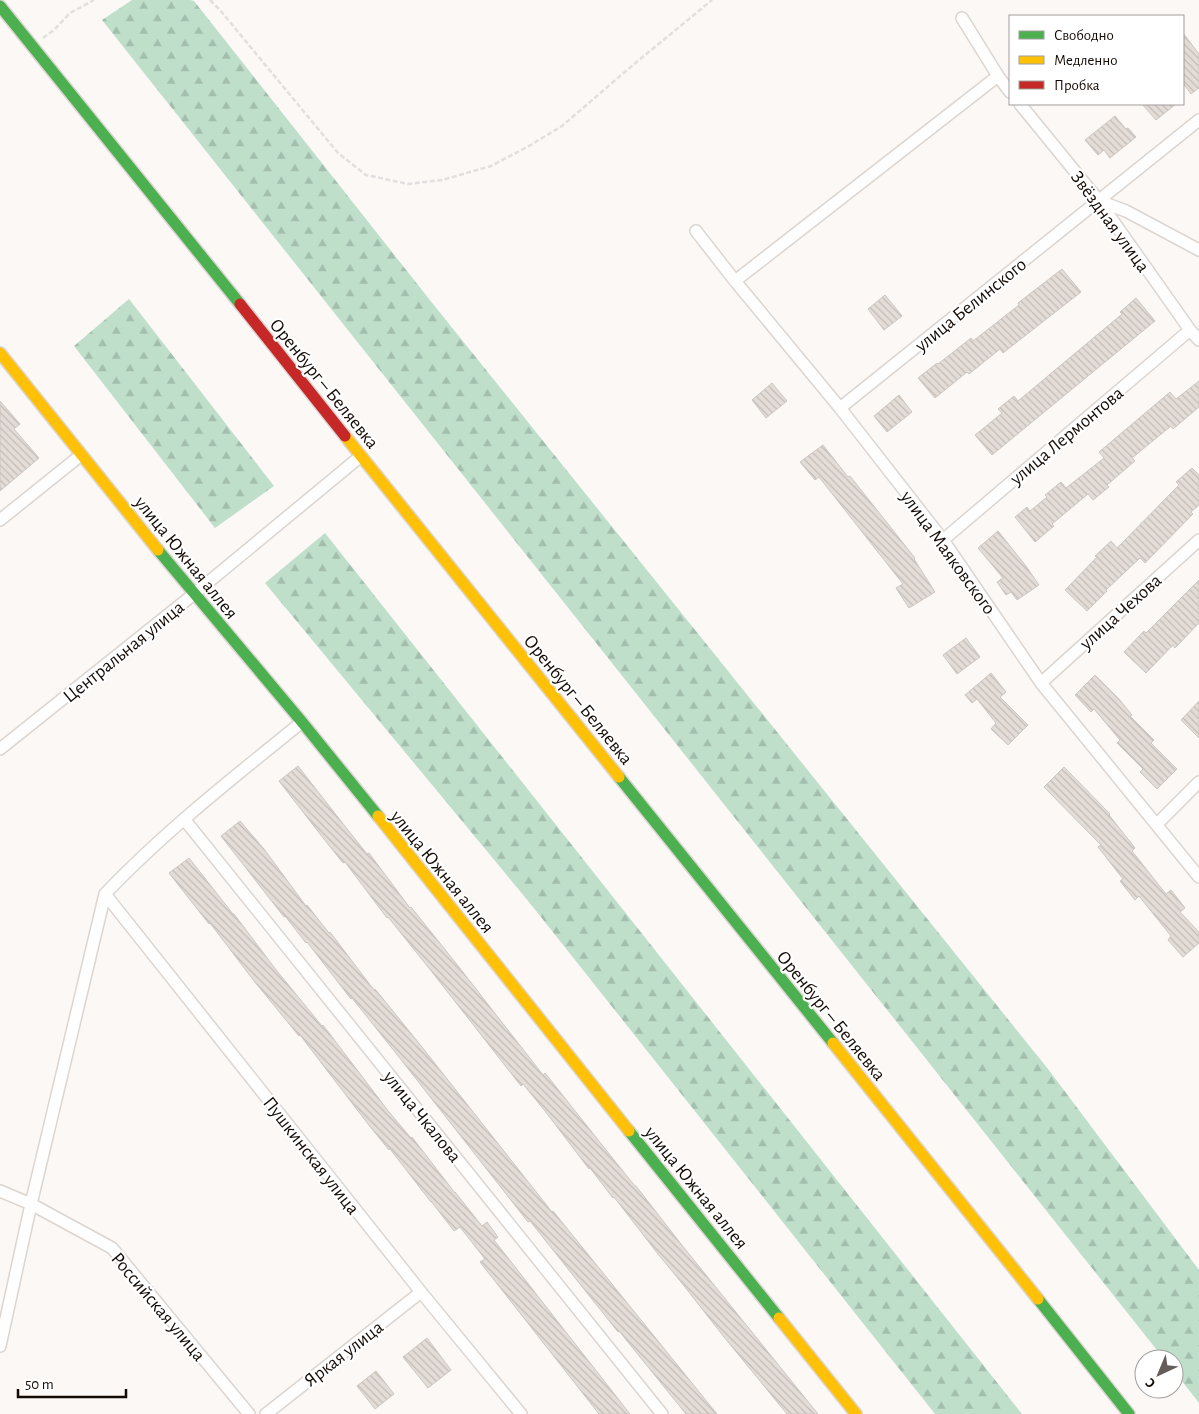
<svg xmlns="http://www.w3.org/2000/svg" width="1199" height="1414" font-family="'Alegreya Sans',sans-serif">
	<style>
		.forest { fill: url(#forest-firs) }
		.building { fill: url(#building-back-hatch); stroke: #cdc6c1 }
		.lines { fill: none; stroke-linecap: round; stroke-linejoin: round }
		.street-casing { stroke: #dcd5d0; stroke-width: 14 }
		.fast-casing { stroke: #dcd5d0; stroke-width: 14 }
		.slow-casing { stroke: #dcd5d0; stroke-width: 14 }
		.jam-casing { stroke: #dcd5d0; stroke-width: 14 }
		.path { stroke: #e1dfdf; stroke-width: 2.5; stroke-dasharray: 5 2.5; stroke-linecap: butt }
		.street { stroke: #fefefe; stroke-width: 11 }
		.fast { stroke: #4caf50; stroke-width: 11 }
		.slow { stroke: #ffc107; stroke-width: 11 }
		.jam { stroke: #c62828; stroke-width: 11 }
		.labels { text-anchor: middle; stroke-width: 4.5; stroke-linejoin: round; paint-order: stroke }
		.street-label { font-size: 19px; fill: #140a04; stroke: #fff }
	</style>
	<defs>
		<pattern id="forest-firs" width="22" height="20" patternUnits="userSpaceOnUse" patternTransform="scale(1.25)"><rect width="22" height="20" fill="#bfdfcb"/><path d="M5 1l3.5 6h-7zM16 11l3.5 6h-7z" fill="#a3bead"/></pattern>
		<pattern id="building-back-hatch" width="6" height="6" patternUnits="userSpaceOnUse" patternTransform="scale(1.25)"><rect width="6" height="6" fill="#e3dcd7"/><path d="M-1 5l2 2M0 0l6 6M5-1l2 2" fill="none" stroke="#c2bbb7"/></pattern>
	</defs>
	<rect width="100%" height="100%" fill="#fbf8f6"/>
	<path class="forest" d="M132 0H190L194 1 433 304 1048 1069 1199 1270V1403L1174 1371V1359H1164L102 20Z
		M129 299 274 486 215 528 74 346Z
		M325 533 1022 1414H935L529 902 265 583Z"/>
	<path class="building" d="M1183 33 1199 54V88L1191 94 1183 83Z
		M1142 104H1176L1156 120Z
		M1115 116 1126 129 1128 128 1136 137 1110 158 1104 150 1098 155 1085 140Z
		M1062 269 1081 292 1003 353 1000 349 969 374 967 372 935 398 918 378 937 363 938 364 971 338 973 341 1019 305 1018 303Z
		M885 295 902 316 884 330 868 309Z
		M1136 298 1155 321 992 455 975 435 1002 413 998 409 1014 396 1018 401 1122 314 1120 312Z
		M1199 381V407L1173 429 1171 426 1132 458 1135 461 1107 485 1109 487 1093 500 1088 494 1052 524 1054 526 1035 542 1015 517 1027 507 1030 511 1047 497 1045 495 1061 482 1066 488 1104 458 1099 452 1170 392 1176 399Z
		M772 383 787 401 766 418 752 400Z
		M899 395 912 412 887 432 874 416Z
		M0 401 20 424 14 429 39 458 0 491Z
		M823 445 848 477 850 476 915 558 914 559 935 592 909 608 896 588 903 584 819 477 815 480 800 462Z
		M1192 468 1199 475V505L1191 512 1193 514 1145 563 1140 558 1106 590 1107 591 1087 611 1065 590 1097 557 1095 556 1111 541 1117 548 1179 485 1176 482Z
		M998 531 1026 566 1039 585 1017 600 1011 592 1006 595 997 582 1003 578 978 548Z
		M1199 580V623L1175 648 1173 645 1146 673 1124 652 1144 631 1146 633Z
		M966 638 980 657 957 674 943 655Z
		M991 673 1006 692 1000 697 1028 725 1008 745 991 729 996 723 977 699 972 703 965 695Z
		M1095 675 1119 699 1132 715 1130 716 1154 740 1151 743 1177 769 1157 789 1140 772 1143 769 1117 743 1120 740 1094 709 1091 712 1075 695Z
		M1199 701V738L1181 720Z
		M298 766 344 825 367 854 369 853 410 908 411 907 455 962 543 1075 545 1073 614 1160 635 1186H636L681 1244 818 1414H787L724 1337 681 1282 658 1254 614 1197 613 1198 590 1168 589 1169 545 1111 523 1084 521 1086 432 972 388 917 387 918 345 862 343 863 320 834 279 781Z
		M1064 767 1110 814 1109 815 1135 848 1132 851 1166 894 1171 890 1185 908 1180 912 1199 932V943L1183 957 1168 940 1171 936 1139 896 1135 900 1120 881 1123 879 1098 847 1101 845 1044 787Z
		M240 821 264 849 306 906 307 905 329 933 330 932 374 990 375 989 418 1042 552 1212 553 1211 717 1414H686L619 1331 618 1332 530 1221 528 1222 395 1052 352 998 351 999 307 942 306 943 285 916 284 917 221 836Z
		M189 858 233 914H234L277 971 322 1026 323 1025 389 1112 411 1138 412 1137 455 1193V1192L482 1226 487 1222 498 1237 494 1240 630 1414H599L480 1262 485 1259 460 1227 454 1231 431 1201V1202L390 1149 389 1150 368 1124 300 1035 299 1036 254 981 210 923 209 924 169 873Z
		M427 1338 451 1370 428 1388 403 1357Z
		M376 1371 394 1394 375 1409 357 1386Z"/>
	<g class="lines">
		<defs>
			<path id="street" d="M962 18 998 76 1010 92
				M1020 104 1099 201 1190 330 1199 340
				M1099 201 1126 211 1199 250
				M696 231 735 281 840 408 943 540 1041 683 1199 877
				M735 281 998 76
				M840 408 1199 120
				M0 520 81 455
				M943 540 1190 330
				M1041 683 1199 540
				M0 749 194 594 361 456
				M184 819 662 1414
				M1157 824 1199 782
				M105 894 421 1292 521 1414
				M0 1191 31 1204 112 1248 249 1414
				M0 1346 31 1204 105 894C165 831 234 777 302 722
				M266 1414 421 1292"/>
			<path id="fast" d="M0 6 240 304
				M158 550 302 722 378 816
				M619 777 833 1043
				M629 1131 779 1318
				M1038 1299 1129 1414"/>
			<path id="slow" d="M0 353 158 550
				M345 436 619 777
				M378 816 629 1131
				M833 1043 1038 1299
				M779 1318 856 1414"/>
			<path id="jam" d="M240 304 345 436"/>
		</defs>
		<use href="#street" class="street-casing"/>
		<use href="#fast" class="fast-casing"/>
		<use href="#slow" class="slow-casing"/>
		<use href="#jam" class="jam-casing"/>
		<path class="path" d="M210 0 220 10 338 153 366 175 408 184 442 180 491 166 529 146 562 126 633 65 712 0
			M43 38 54 30 70 13 94 0"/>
		<use href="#street" class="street"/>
		<use href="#fast" class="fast"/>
		<use href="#slow" class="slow"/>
		<use href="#jam" class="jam"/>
	</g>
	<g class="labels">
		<g class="street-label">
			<text transform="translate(1111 221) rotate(54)" y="7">Звёздная улица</text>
			<text transform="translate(970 304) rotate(-39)" y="7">улица Белинского</text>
			<text transform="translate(325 383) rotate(51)" y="7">Оренбург – Беляевка</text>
			<text transform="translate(1066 435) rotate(-40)" y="7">улица Лермонтова</text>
			<text transform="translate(949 552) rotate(54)" y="7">улица Маяковского</text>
			<text transform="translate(187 557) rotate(51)" y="7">улица Южная аллея</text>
			<text transform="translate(1120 611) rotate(-42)" y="7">улица Чехова</text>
			<text transform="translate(123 651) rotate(-39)" y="7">Центральная улица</text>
			<text transform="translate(579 699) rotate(51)" y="7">Оренбург – Беляевка</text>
			<text transform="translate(443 871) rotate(51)" y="7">улица Южная аллея</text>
			<text transform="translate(832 1015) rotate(51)" y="7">Оренбург – Беляевка</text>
			<text transform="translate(423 1116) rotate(51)" y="7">улица Чкалова</text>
			<text transform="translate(312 1155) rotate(52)" y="7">Пушкинская улица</text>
			<text transform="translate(697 1187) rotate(51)" y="7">улица Южная аллея</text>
			<text transform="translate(159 1306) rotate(50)" y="7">Российская улица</text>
			<text transform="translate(343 1353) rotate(-38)" y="7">Яркая улица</text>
		</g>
	</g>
	<rect x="1009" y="15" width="175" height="90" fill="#ffffff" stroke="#a19d9b"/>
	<rect x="1019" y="31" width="25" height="8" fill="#4caf50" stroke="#a19d9b"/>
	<text x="1054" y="40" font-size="15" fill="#140a04">Свободно</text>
	<rect x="1019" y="56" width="25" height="8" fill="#ffc107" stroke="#a19d9b"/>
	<text x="1054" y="65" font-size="15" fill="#140a04">Медленно</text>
	<rect x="1019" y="81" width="25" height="8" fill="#c62828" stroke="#a19d9b"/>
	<text x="1054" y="90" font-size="15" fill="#140a04">Пробка</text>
	<g transform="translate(1159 1374) rotate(224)"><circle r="24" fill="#ffffff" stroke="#a19d9b"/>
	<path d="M0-4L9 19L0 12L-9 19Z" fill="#655d59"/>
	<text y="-8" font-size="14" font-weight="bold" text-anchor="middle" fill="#140a04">С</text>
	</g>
	<path d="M18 1389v8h108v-8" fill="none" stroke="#140a04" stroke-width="2.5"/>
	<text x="25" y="1389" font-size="15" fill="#140a04" stroke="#ffffff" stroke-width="4" paint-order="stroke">50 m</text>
</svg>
